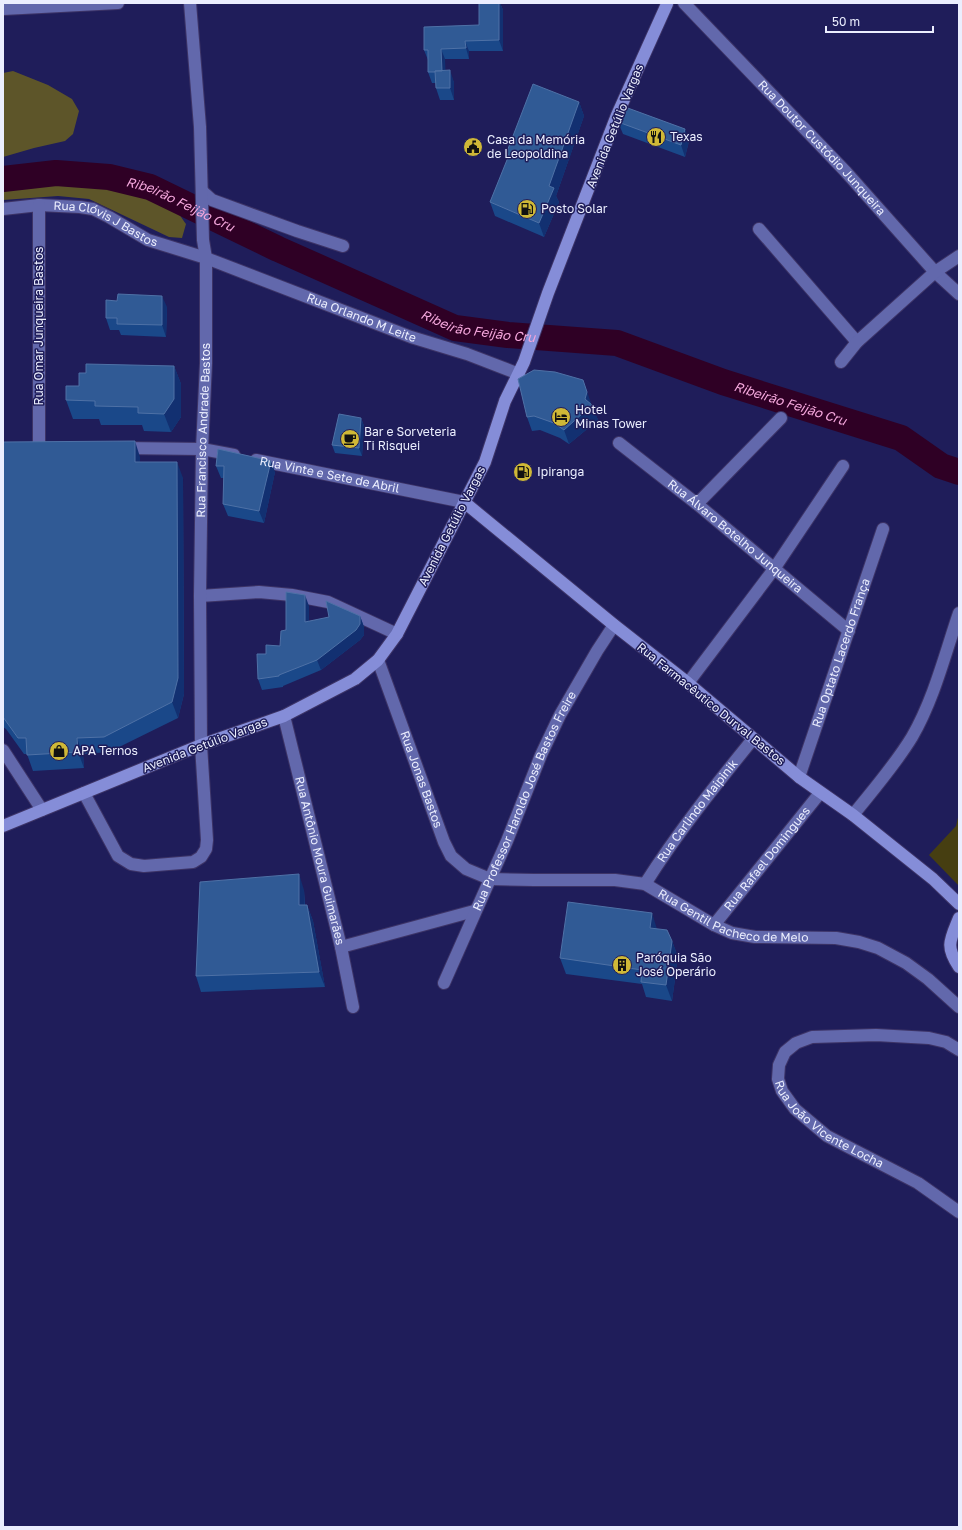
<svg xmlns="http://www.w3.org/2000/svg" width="962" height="1530" font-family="'Golos Text',sans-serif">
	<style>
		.green { fill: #463e11 }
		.forest { fill: #5d5529 }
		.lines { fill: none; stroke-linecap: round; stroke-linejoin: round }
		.river { stroke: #2f0025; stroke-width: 26 }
		.minor-casing { stroke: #3d3467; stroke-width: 14 }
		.major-casing { stroke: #3d3467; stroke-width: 14 }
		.minor { stroke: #6268ac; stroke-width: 12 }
		.major { stroke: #858dd8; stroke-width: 12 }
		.wall { fill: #1a4889 }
		.shaded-wall { fill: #123071 }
		.building { fill: #305a95; stroke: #4e71a6 }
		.labels { text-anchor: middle; stroke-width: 3; stroke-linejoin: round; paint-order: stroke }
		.street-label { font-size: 12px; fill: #ebeefe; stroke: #1f1d5a }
		.poi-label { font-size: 12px; fill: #ebeefe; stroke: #1f1d5a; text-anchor: start }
		.water-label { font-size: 13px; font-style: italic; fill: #f4a6dc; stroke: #1f1d5a }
	</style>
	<rect width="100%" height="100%" fill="#1f1d5a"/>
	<path class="green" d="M959 813V886L929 855 956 826Z"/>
	<path class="forest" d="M13 71 48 85 72 99 79 111 73 134 65 141 34 148 3 157V73Z
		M55 177C94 181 141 180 173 207 178 211 182 219 186 224L182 238 169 237 89 199 58 196 3 200V185Z"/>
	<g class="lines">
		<path class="river" id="s1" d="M3 179 56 173 109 177 150 187 278 249 455 328 508 335 617 343 723 382 901 438 941 466 959 472"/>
		<defs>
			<g id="minor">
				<path id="s2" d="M684 3 846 172 935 272 959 294"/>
				<path d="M3 9 118 3"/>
				<path d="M202 191 212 200 297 231 343 246"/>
				<path id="s3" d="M3 209 39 205 80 207 93 209 109 217 148 240 206 258 411 337 467 354 519 374"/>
				<path d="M759 229 857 342"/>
				<path d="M841 362 857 342 935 272 959 256"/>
				<path id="s4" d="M619 443 697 504 849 631"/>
				<path d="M39 447V205"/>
				<path d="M121 448 202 449 234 455"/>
				<path id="s5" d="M256 460 464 502"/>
				<path d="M697 504 781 418"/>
				<path d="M200 596 259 592 292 595 328 602 397 634"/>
				<path id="s6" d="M378 660 444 842 451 856 466 869 490 879 534 880H615L645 884 714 925 732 933 755 937 836 938 859 942 878 948 906 963 928 979 959 1007"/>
				<path d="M688 683 774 569 843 466"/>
				<path id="s7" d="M284 716 341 947 353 1007"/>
				<path d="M3 750 42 810"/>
				<path id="s8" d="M799 777 883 529"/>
				<path id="s9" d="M84 793 118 856 131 864 144 866 193 862 201 857 206 849 207 840 201 745 200 596 202 449 206 363V258L203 240 200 127 190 3"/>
				<path d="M853 815C873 790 895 765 912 737 934 699 945 654 959 613"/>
				<path id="s10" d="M645 884C678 832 714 787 753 739"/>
				<path id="s11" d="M714 925 820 793"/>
				<path d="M341 947 474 911"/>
				<path id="s12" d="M444 983 507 841 541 755 560 715 597 651 614 625"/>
				<path id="s13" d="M959 1050 946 1042 929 1038 876 1035 812 1037 796 1043 785 1052 779 1065 778 1079 782 1091 795 1109 827 1136 918 1183 959 1212"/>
			</g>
			<path id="major" d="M464 502 614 625 688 683 799 777 853 815 933 879 959 904
				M3 826 201 745 284 716 355 679 378 660 397 634 485 462 505 401 524 362 548 293 617 115 667 4
				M959 918C950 940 945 946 959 967"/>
		</defs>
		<use href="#minor" class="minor-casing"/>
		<use href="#major" class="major-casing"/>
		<use href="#minor" class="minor"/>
		<use href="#major" class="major"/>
	</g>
	<path class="wall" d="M479 3H500L503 10V51H469V59H445V71L454 82V100H440L436 88V83H432L428 72V60L424 50 479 25Z
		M579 102 584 116 556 196 559 202 544 237 495 216 490 202 508 159 506 154Z
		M618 122 689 141 685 157 623 134Z
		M167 307 166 337 121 335 119 330H110L106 318Z
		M174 366 181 384V417L171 432 144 431 142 425H101L99 419H73L66 400 79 386Z
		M591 404 598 420 569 444 560 438 540 430 532 431 527 417Z
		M361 418 364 426 362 456 335 453 332 445Z
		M3 442 140 457V462L183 478 184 694 178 718 109 752 83 754 84 768 33 771 27 754H24L6 729 3 727Z
		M218 449 275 472 264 523 228 516 223 504 224 478H221L216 466Z
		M309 606V621L360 616 364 627V635L360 640 321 670 283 686V687L262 690 258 679 266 654 280 646Z
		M304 890 305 905H307L313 921 325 987 201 992 196 976Z
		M657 929 672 941 678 957 672 1001 646 997 642 984 566 974 560 958Z"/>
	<path class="shaded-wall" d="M499 3H500L503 10V51L499 40Z
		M465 41 469 51V59L466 48Z
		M441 49 445 59 446 83 442 72Z
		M450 70 454 82V100L450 88Z
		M579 102 584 116 556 196 559 202 544 237 539 223 549 186Z
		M685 129 689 141 685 157 681 145Z
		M162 296 167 307 166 337 162 325Z
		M174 366 181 384V417L171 432 164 414Z
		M583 380 592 406V405L598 420 569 444 564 430 585 399Z
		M361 418 364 426 362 456 359 448Z
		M135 441 140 457V478L135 462Z
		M271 461 275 472 264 523 259 511Z
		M177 462 183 478 184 694 178 718 172 702Z
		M305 595 309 606V633L305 622Z
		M360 616 364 627V635L360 640 321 670 317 660Z
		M77 738 83 754 84 768 78 752Z
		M299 874 304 890 305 921 299 905Z
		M307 905 313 921 325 987 319 972Z
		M652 913 657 929 650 928Z
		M672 941 678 957 672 1001 666 985Z"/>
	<path class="building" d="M479 3H499V40L465 41 466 48 441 49 442 71H435V72H428V50H424V27L479 25Z
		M450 70V88H436L435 71Z
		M533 84 579 102 549 186 554 188 539 223 490 202 509 155 506 154Z
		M625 107 685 129 681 145 618 122Z
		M118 294 162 296V325L117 324V318H106V300L117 301Z
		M86 364 174 366V399L164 414 138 413V407L95 406V401L66 400V386H79V373H86Z
		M534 370 555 372 583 380 587 392 585 399 592 405 564 430 554 423 534 416 527 417 518 379Z
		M339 414 361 418 359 448 332 445Z
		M135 441V462H177L178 678 172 702 104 737 77 738 78 752 27 755 26 738H18L3 717V442Z
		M218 449 271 461 259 511 223 504 224 466H216Z
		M286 592 305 595V622L329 617 326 601 360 616V624L356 630 317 660 279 675V676L258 679 257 654H266V645L280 646 281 631 286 630Z
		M299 874V905H307L319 972 196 976 200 882Z
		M568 902 652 913 650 928 667 930 672 941 666 985 641 982 642 970 560 958Z"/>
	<defs>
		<symbol id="restaurant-disc" viewBox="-11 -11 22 22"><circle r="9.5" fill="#cfb837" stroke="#1f1d5a"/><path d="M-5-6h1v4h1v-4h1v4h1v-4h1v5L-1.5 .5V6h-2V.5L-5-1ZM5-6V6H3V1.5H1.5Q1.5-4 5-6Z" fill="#111"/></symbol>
		<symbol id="civic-disc" viewBox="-11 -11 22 22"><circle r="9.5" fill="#cfb837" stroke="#1f1d5a"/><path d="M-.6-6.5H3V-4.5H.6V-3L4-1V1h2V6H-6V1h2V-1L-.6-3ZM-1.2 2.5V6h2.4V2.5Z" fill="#111"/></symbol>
		<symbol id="fuel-disc" viewBox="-11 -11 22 22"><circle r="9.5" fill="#cfb837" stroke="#1f1d5a"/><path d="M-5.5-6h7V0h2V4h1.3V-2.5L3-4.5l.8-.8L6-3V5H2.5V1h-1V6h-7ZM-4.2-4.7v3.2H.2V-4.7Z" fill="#111"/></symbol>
		<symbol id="hotel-disc" viewBox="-11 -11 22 22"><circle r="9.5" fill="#cfb837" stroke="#1f1d5a"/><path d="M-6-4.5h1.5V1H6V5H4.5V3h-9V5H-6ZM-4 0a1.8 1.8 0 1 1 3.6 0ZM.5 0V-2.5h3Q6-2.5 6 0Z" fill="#111"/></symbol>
		<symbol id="cafe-disc" viewBox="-11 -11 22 22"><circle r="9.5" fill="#cfb837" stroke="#1f1d5a"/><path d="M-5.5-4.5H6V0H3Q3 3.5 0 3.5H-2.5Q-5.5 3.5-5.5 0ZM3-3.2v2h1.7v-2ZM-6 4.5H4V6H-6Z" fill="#111"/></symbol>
		<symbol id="shop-disc" viewBox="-11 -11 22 22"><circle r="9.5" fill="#cfb837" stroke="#1f1d5a"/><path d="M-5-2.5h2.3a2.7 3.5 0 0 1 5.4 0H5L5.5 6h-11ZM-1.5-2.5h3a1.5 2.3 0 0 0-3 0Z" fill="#111"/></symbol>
		<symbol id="building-disc" viewBox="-11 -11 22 22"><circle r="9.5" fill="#cfb837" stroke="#1f1d5a"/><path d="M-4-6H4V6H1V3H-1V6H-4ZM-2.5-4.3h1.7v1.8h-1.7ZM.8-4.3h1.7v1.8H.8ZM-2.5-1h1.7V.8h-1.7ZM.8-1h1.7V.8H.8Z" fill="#111"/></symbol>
	</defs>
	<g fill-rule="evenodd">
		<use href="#restaurant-disc" x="645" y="126" width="22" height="22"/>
		<use href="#civic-disc" x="462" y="136" width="22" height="22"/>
		<use href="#fuel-disc" x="516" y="198" width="22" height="22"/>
		<use href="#hotel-disc" x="550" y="406" width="22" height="22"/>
		<use href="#cafe-disc" x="339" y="428" width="22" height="22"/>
		<use href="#fuel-disc" x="512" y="461" width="22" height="22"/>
		<use href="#shop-disc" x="48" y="740" width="22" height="22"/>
		<use href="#building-disc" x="611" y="954" width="22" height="22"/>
	</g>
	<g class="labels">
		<g class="street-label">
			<text transform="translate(615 126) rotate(-68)" y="4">Avenida Getúlio Vargas</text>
			<text dy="4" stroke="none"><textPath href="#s2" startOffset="200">Rua Doutor Custódio Junqueira</textPath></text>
			<text dy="4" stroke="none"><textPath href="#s3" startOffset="107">Rua Clóvis J Bastos</textPath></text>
			<text dy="4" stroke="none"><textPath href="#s3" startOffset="381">Rua Orlando M Leite</textPath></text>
			<text transform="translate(39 326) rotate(-90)" y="4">Rua Omar Junqueira Bastos</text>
			<text dy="4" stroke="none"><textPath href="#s9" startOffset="587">Rua Francisco Andrade Bastos</textPath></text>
			<text dy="4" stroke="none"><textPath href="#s5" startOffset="75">Rua Vinte e Sete de Abril</textPath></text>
			<text transform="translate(452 526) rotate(-63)" y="4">Avenida Getúlio Vargas</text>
			<text dy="4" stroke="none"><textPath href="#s4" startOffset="149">Rua Álvaro Botelho Junqueira</textPath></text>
			<text dy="4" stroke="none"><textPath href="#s8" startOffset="131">Rua Optato Lacerdo França</textPath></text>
			<text transform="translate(711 704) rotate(39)" y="4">Rua Farmacêutico Durval Bastos</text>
			<text transform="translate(205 745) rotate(-21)" y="4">Avenida Getúlio Vargas</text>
			<text dy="4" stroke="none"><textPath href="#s6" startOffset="127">Rua Jonas Bastos</textPath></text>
			<text dy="4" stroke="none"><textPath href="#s12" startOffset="199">Rua Professor Haroldo José Bastos Freire</textPath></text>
			<text dy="4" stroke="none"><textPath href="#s10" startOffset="90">Rua Carlindo Maipinik</textPath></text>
			<text dy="4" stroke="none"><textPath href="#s11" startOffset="85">Rua Rafael Domingues</textPath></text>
			<text dy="4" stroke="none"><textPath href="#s7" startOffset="149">Rua Antônio Moura Guimarães</textPath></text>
			<text dy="4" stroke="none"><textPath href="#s6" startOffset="507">Rua Gentil Pacheco de Melo</textPath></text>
			<text dy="4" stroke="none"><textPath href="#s13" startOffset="280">Rua João Vicente Locha</textPath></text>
		</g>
		<g class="poi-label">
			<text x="670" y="141">Texas</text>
			<text x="487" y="144">Casa da Memória<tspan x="487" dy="14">de Leopoldina</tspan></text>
			<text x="541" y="213">Posto Solar</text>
			<text x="575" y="414">Hotel<tspan x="575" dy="14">Minas Tower</tspan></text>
			<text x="364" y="436">Bar e Sorveteria<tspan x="364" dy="14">Ti Risquei</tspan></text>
			<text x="537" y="476">Ipiranga</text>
			<text x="73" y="755">APA Ternos</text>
			<text x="636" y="962">Paróquia São<tspan x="636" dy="14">José Operário</tspan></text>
		</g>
		<g class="water-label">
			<text dy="5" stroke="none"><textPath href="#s1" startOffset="183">Ribeirão Feijão Cru</textPath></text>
			<text dy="5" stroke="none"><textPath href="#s1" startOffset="507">Ribeirão Feijão Cru</textPath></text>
			<text dy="5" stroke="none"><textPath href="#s1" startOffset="831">Ribeirão Feijão Cru</textPath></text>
		</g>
	</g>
	<rect width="962" height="1530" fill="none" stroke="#ebeefe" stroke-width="8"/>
	<path d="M826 26v6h107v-6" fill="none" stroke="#ebeefe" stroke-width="2"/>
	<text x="832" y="26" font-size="12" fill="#ebeefe" stroke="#1f1d5a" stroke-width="3" paint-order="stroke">50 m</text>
</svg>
